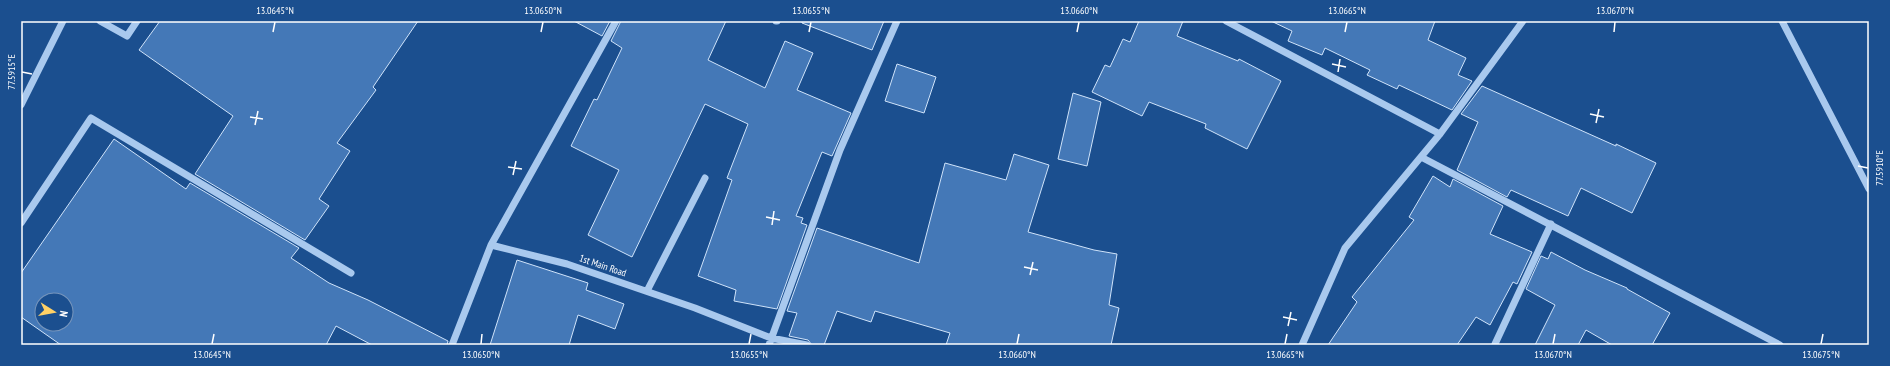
<svg xmlns="http://www.w3.org/2000/svg" width="1890" height="366" font-family="'PT Sans Narrow',sans-serif">
	<style>
		.building { fill: #4478b7; stroke: #cfe3fa; fill-rule: evenodd }
		.lines { fill: none; stroke-linecap: round; stroke-linejoin: round }
		.minor { stroke: #a9c9ee; stroke-width: 7 }
		.ticks { fill: none; stroke: #fff; stroke-width: 1.5 }
		.labels { text-anchor: middle; stroke-width: 3; stroke-linejoin: round; paint-order: stroke }
		.street-label { font-size: 10px; fill: #fff; stroke: #1b4f8f }
		.neatline { fill: none; stroke: #fff; stroke-width: 1.5 }
		.ticks-label { font-size: 10px; text-anchor: middle; fill: #fff }
	</style>
	<rect width="100%" height="100%" fill="#1b4f8f"/>
	<path class="building" d="M160 21H418L373 87 376 90 337 143 350 151 319 199 329 206 305 240 195 174 233 116 139 50Z
		M574 21H610L602 36Z
		M621 21H726L708 60 765 88 785 41 813 53 797 90 851 113 832 156 822 152 796 216 803 218 801 223 807 225 777 309 734 301 736 290 698 276 732 180 727 178 748 124 705 104 632 257 588 235 619 170 571 146 594 99 597 100 622 48 611 41Z
		M802 21H884L872 50 802 23Z
		M1139 21H1183L1177 36 1238 61 1239 59 1281 81 1247 149 1205 128 1206 124 1149 102 1142 116 1092 92 1105 65 1110 67 1123 39 1130 42Z
		M1271 21H1435L1428 40 1466 58 1458 75 1472 81 1452 110 1399 85 1397 89 1367 75 1370 70 1325 48 1322 55 1288 41 1292 31Z
		M897 64 936 77 924 113 885 101Z
		M1482 86 1616 146V144L1656 163 1632 213 1581 188 1568 216 1511 190 1507 197 1457 170 1478 122 1461 114Z
		M1073 93 1101 102 1087 166 1058 159Z
		M114 139 186 189 190 183 299 248 291 258 329 283 368 300 448 341 447 345H372L336 326 326 345H61L21 317V273ZM42 300H66V324H42Z
		M1014 154 1049 165 1028 232 1094 250 1117 254 1109 305 1119 308 1111 345H946L950 333 875 311 871 322 837 311 824 345H812L808 340 789 336 797 313 787 311 817 228 919 263 945 163 1006 180Z
		M1433 176 1450 187 1453 179 1503 206 1490 234 1532 252 1517 284 1513 282 1490 325 1476 317 1457 345H1328L1357 302 1352 297 1414 220 1409 217Z
		M1551 252 1585 270 1627 288V289L1670 313 1652 345H1612L1586 330 1578 345H1535L1555 305 1526 289 1541 256 1548 259Z
		M517 260 588 283 586 290 624 304 615 329 578 315 569 345H490Z"/>
	<g class="lines">
		<path class="minor" d="M100 21 127 36 137 21
			M776 21H777
			M1226 21 1440 134
			M1782 21 1869 189
			M21 105 63 21
			M1421 157 1780 345
			M21 223 91 118 351 273
			M491 245 567 264 695 308 771 338 807 345
			M647 291 705 178
			M1495 344 1551 224
			M452 345 491 245 616 21
			M769 345 840 150 897 21
			M1302 345 1345 248 1440 134 1523 21"/>
	</g>
	<path class="ticks" d="M273 32 275 22M541 32 543 22M809 32 811 22M1077 32 1079 22M1345 32 1347 22M1614 32 1615 22M1332 64 1346 67M22 72 32 74M1338 72 1340 59M1590 114 1604 117M250 117 263 119M1596 123 1599 109M255 125 258 111M1858 166 1868 168M508 167 522 169M513 175 516 161M766 217 780 220M772 225 774 211M1024 267 1038 270M1030 275 1033 262M1283 317 1297 320M1288 326 1291 312M212 344 214 334M481 344 482 334M749 344 751 334M1017 344 1019 334M1285 344 1287 334M1553 344 1555 334M1821 344 1823 334"/>
	<g class="labels">
		<g class="street-label">
			<text transform="translate(603 265) rotate(19)" y="4">1st Main Road</text>
		</g>
	</g>
	<rect width="1890" height="366" fill="none" stroke="#1b4f8f" stroke-width="44"/>
	<g transform="translate(54 312) rotate(101)"><circle r="19" fill="#1b4f8f" stroke="#7695bc"/>
	<path d="M0-3L7 15L0 10L-7 15Z" fill="#ffd166"/>
	<text y="-6" font-size="11" font-weight="bold" text-anchor="middle" fill="#ffffff">N</text>
	</g>
	<rect x="22" y="22" width="1846" height="322" class="neatline"/>
	<g class="ticks-label">
		<text x="275" y="14">13.0645°N</text>
		<text x="543" y="14">13.0650°N</text>
		<text x="811" y="14">13.0655°N</text>
		<text x="1079" y="14">13.0660°N</text>
		<text x="1347" y="14">13.0665°N</text>
		<text x="1615" y="14">13.0670°N</text>
		<text transform="translate(11 72) rotate(-90)" y="4">77.5915°E</text>
		<text transform="translate(1879 168) rotate(-90)" y="4">77.5910°E</text>
		<text x="212" y="358">13.0645°N</text>
		<text x="481" y="358">13.0650°N</text>
		<text x="749" y="358">13.0655°N</text>
		<text x="1017" y="358">13.0660°N</text>
		<text x="1285" y="358">13.0665°N</text>
		<text x="1553" y="358">13.0670°N</text>
		<text x="1821" y="358">13.0675°N</text>
	</g>
</svg>
